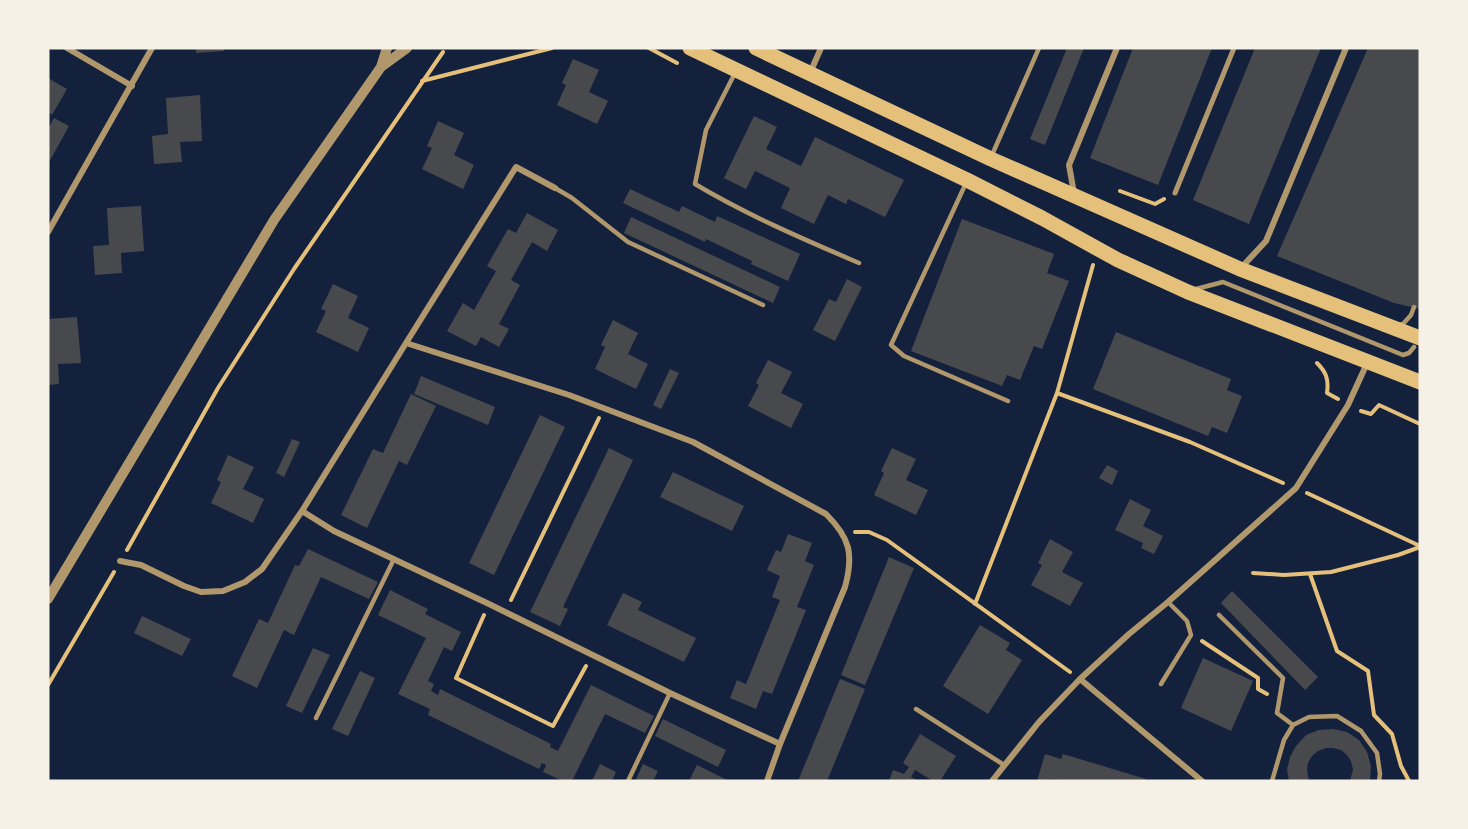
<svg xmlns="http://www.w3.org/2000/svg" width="1468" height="829" font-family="Overpass,sans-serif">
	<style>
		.building { fill: #48494c }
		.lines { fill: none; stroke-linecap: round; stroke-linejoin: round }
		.path { stroke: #e5c07b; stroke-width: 4 }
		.service { stroke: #b1986c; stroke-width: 4.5 }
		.pedestrian { stroke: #b1986c; stroke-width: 5 }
		.minor { stroke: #b1986c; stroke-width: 6 }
		.tertiary { stroke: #b1986c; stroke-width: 10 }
		.primary { stroke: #e5c07b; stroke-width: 15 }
	</style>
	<rect width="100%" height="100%" fill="#14213d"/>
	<path class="building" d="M196 48H224V51L196 53Z
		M1067 48H1084L1045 145 1030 139Z
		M1133 48H1212L1158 185 1090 158Z
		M1255 48H1321L1249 224 1193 200Z
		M1368 48H1420V309L1394 303 1277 256Z
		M573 59 599 70 589 92 608 101 597 124 557 105 566 85 562 83Z
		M48 78 67 89 52 115 48 112Z
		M200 95 202 141 180 142 182 162 154 164 152 136 168 134 166 98Z
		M754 116 777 127 766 149 801 166 815 137 904 180 885 217 848 199 846 204 828 195 814 224 781 208 790 188 755 171 746 189 724 178Z
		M54 118 69 126 48 164V129Z
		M438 121 464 133 454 155 474 165 463 189 422 169 432 148 427 146Z
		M630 189 679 212 682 206 715 222 717 216 800 254 788 281 751 264 752 261 706 239 705 242 623 203Z
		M141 206 144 251 121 253 122 273 95 275 93 246 109 245 107 208Z
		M527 213 558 230 547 251 532 242 511 280 520 285 499 324 509 329 499 347 481 337 476 346 447 331 463 303 474 310 496 271 487 266 508 229 516 233Z
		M631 217 780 287 773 303 624 233Z
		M962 219 1054 254 1047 273 1069 281 1042 349 1034 346 1020 380 1007 375 1002 386 911 351Z
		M847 279 862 287 835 341 813 330 829 299 836 302Z
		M333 284 358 296 348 318 369 328 358 352 316 332 326 311 321 309Z
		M77 317 81 363 58 364 59 384 48 385V319Z
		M613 320 638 333 628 354 648 364 636 389 595 369 605 347 601 345Z
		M1116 332 1231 379 1227 390 1242 396 1227 433 1212 427 1208 436 1093 389Z
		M768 360 792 372 781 393 803 404 791 428 748 406 759 385 756 383Z
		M670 369 679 373 661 409 653 405Z
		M421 376 495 407 488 425 414 394Z
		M411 394 436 406 407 465 399 461 367 528 341 515 373 449 383 453Z
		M540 415 565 427 494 575 469 563Z
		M292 439 300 442 284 477 276 473Z
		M609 448 633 460 563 607 568 609 560 626 530 612Z
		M892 448 916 459 906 480 928 490 916 515 874 495 884 473 881 471Z
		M228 455 254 467 243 489 264 499 253 523 211 503 221 482 217 480Z
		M1107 465 1118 471 1112 485 1099 478Z
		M673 472 744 506 732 531 660 497Z
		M1130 499 1151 510 1143 526 1163 536 1154 554 1141 548 1143 543 1115 530Z
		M788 534 812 543 805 561 814 565 797 607 806 610 772 694 763 691 756 709 730 698 737 680 746 684 780 600 772 597 780 576 767 570 776 550 781 552Z
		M1050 539 1073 552 1062 572 1083 583 1070 606 1031 585 1042 565 1038 563Z
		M308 549 378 582 369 599 321 577 294 635 284 630 257 688 232 676 259 619 268 623 295 565 299 566Z
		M889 557 914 568 865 685 841 675Z
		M390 590 428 609 425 614 461 632 452 651 444 647 428 681 434 684 431 691 438 695 440 689 551 744 550 747 558 751 591 685 654 716 645 733 605 714 572 781H563L543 772 546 765 542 763 539 769 428 715 430 709 398 694 426 638 378 615Z
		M1232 591 1318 677 1305 690 1221 603Z
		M623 593 642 602 638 610 696 638 684 662 607 625Z
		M142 616 191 639 182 656 134 633Z
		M980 625 1010 643 1006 650 1022 660 988 714 943 686Z
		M313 648 330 655 302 713 286 706Z
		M1203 658 1253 681 1231 731 1181 708Z
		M360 671 375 678 348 736 332 729Z
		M840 679 865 689 849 728 827 781H798Z
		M663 719 726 750 718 767 655 736Z
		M1333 729 1347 732 1359 740 1367 752 1371 766 1370 781H1350L1353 769 1351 761 1347 755 1341 750 1333 748H1326L1318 751 1312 756 1308 763 1307 770 1309 781H1289L1287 770 1290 757 1296 746 1306 735 1319 730Z
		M920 734 956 756 940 781H933L915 770 911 777 919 781H889L893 770 904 774 909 767 903 763Z
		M1045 754 1061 759 1063 754 1146 779 1145 781H1060L1055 779 1054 781H1037Z
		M600 764 616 772 612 781H592Z
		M643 764 658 771 653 781H639L636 779Z
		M697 765 729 781H689Z"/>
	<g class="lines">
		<path class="path" d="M649 48 677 63
			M422 81 552 48
			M1120 191 1155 204 1164 199
			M1317 363C1326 372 1329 379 1327 393L1338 399
			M1057 393 1190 442 1283 483
			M1361 411 1371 414 1379 405 1420 424
			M1307 493 1420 546
			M855 532H869L887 540 1070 672
			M127 550 218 388 294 269 443 52
			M1253 573 1284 575 1331 572 1398 555 1420 547
			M1310 574 1337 651 1368 671 1374 715 1392 734 1401 766 1409 781
			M511 600 599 418
			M975 604 1057 393 1093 265
			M484 615 456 678 553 726 586 666
			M1202 641 1258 678V689L1267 694
			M48 685 114 572"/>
		<path class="service" d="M735 73 706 130 695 184C747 215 803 239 859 263
			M992 155 1039 48
			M966 183 891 345 904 356 1008 401
			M555 188 572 198 628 242 763 305
			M1196 289 1223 282 1403 355 1409 353 1414 347
			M1399 325 1403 324 1411 315 1414 307
			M1219 615 1283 678 1277 713 1293 725
			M1161 684 1191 635 1187 621 1168 602
			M916 709 1004 765
			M316 718 394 559
			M628 781 670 693
			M1272 781 1284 740 1293 725 1309 717 1337 716 1361 731 1377 753 1380 774 1379 781"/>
		<path class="pedestrian" d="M1175 193 1234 48"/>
		<path class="minor" d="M67 48 132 86
			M810 73 821 48
			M1074 193 1069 165 1117 48
			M48 232 152 48
			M1240 269 1266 241 1346 48
			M406 343 516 167 555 188
			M302 511 334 531 489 604 670 693 780 744
			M120 561 141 565 184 586 201 592 223 591 245 582 262 569 302 511 406 343 569 395 693 442 826 514C850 538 854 554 845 587L780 744 767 781
			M1080 679 1202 781
			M992 781 1039 722 1080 679 1129 634 1168 602 1296 488 1348 405 1368 361"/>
		<path class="tertiary" d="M381 67 407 48
			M48 599 274 220 381 67 387 48"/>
		<path class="primary" d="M690 48 967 180 1042 218 1118 260 1188 292 1420 382
			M756 48 991 159 1240 269 1420 338"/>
	</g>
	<rect width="1468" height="829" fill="none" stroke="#f6f1e7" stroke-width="99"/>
</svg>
